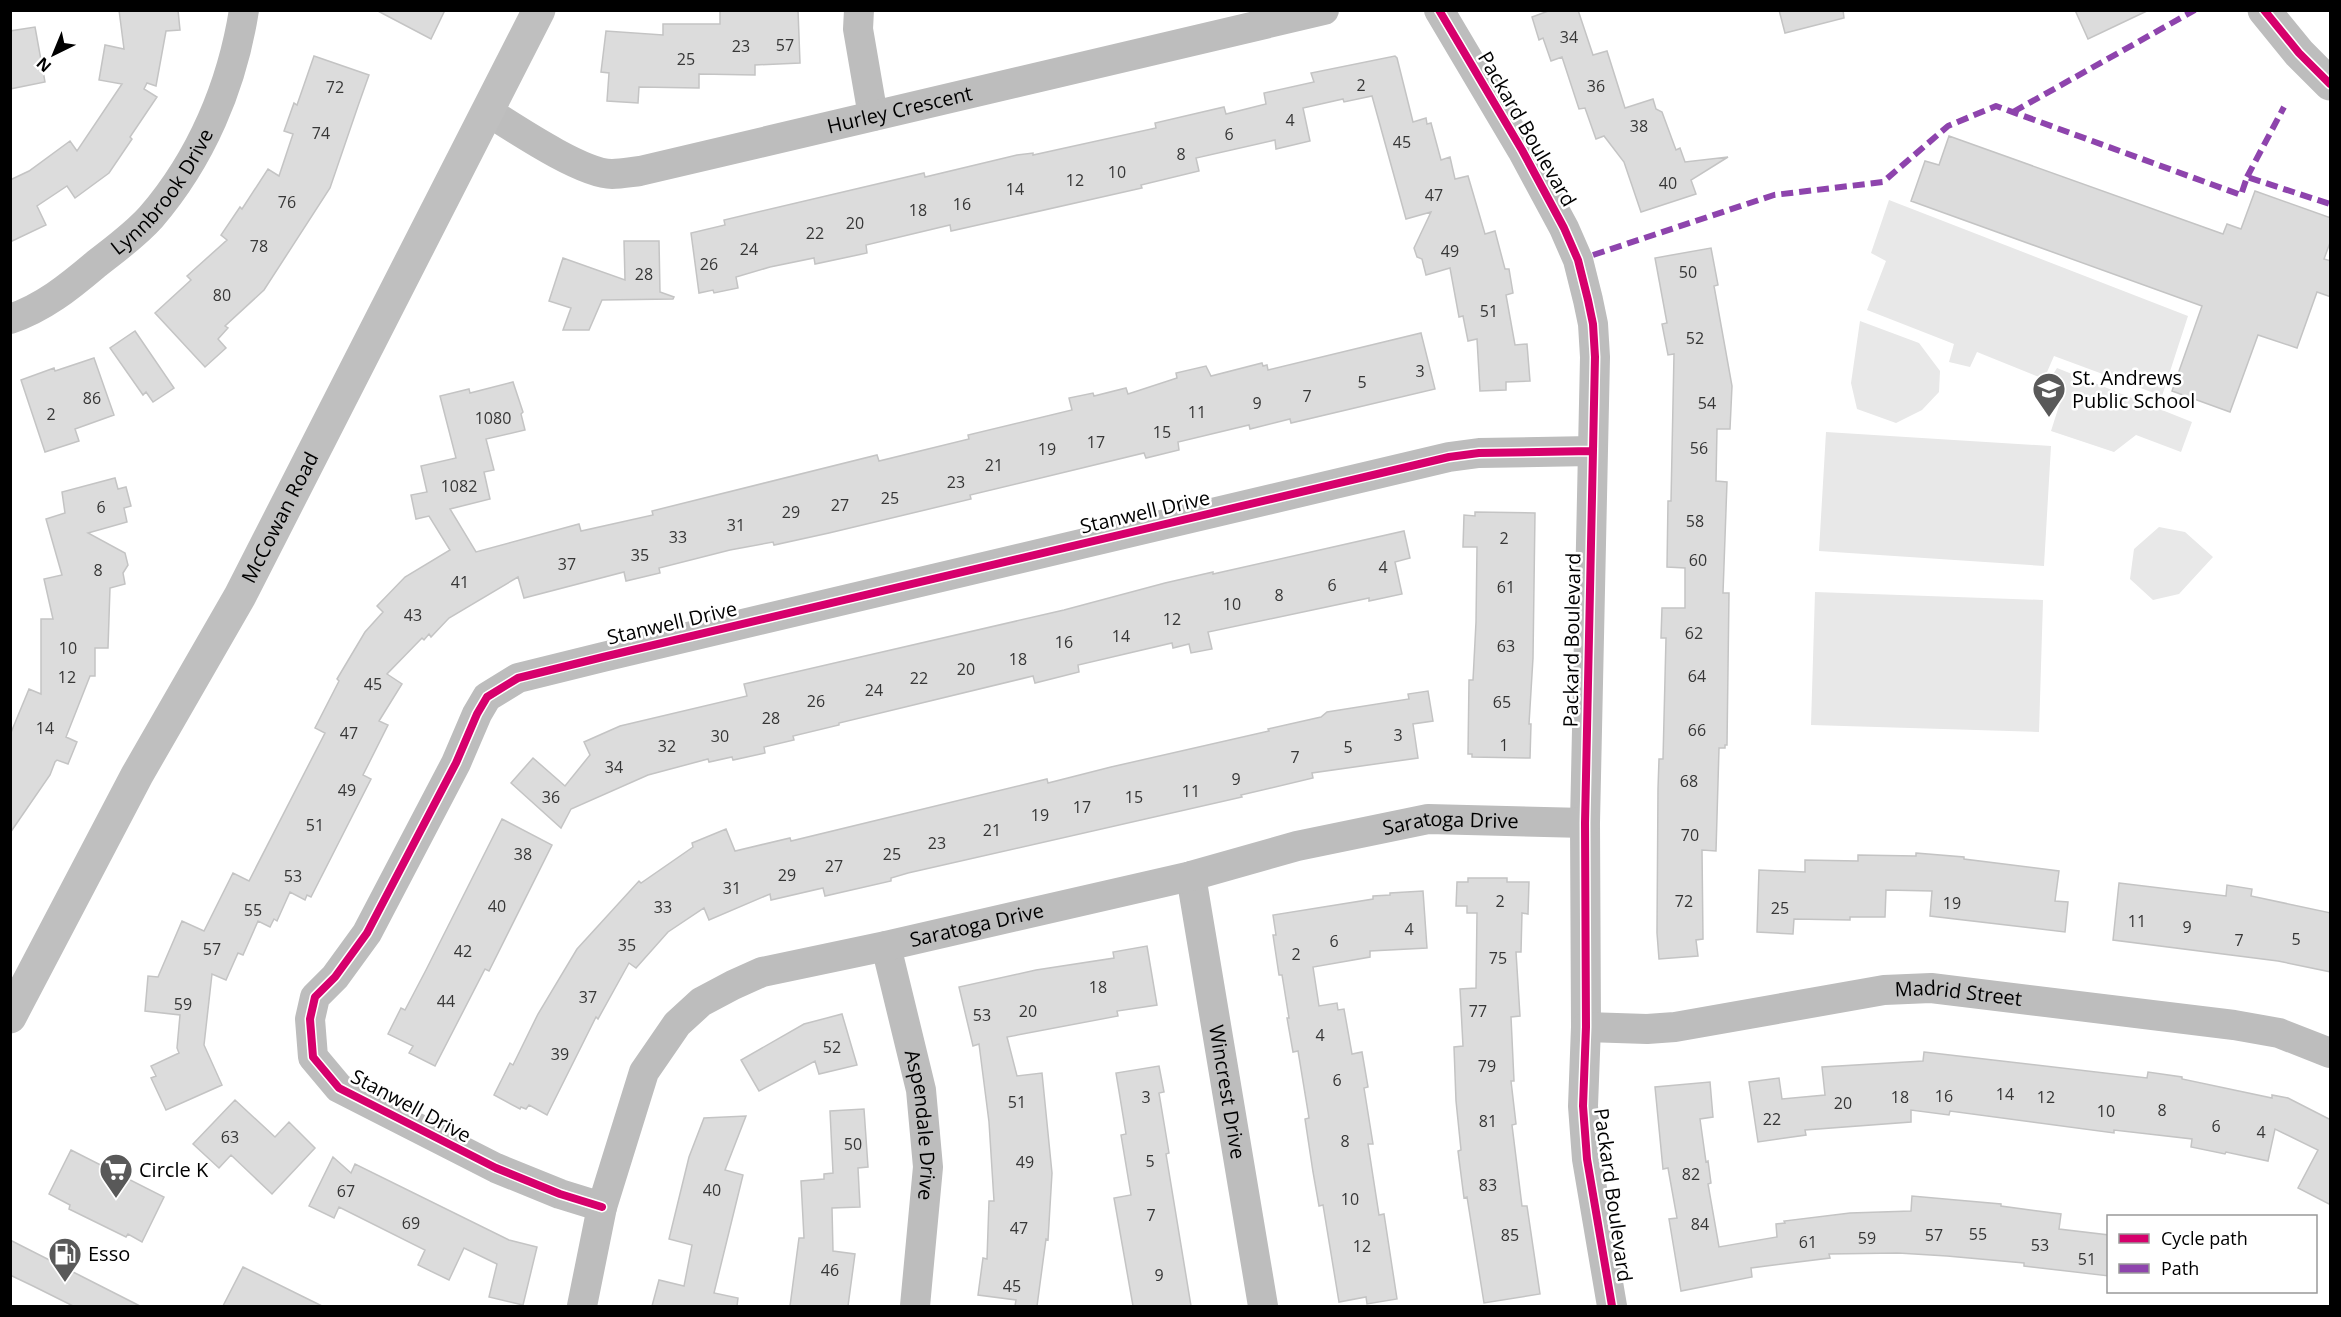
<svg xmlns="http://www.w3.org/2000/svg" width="2341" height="1317" font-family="'Open Sans',sans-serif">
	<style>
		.green { fill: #e8e8e8 }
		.building { fill: #dcdcdc; stroke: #c4c4c4; stroke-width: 1.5 }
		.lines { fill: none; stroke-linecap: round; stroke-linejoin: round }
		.minor { stroke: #bdbdbd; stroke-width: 30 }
		.tertiary { stroke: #bdbdbd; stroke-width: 33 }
		.secondary { stroke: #bfbfbf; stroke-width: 33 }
		.quiet { stroke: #8e44ad; stroke-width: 6; stroke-dasharray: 12 6; stroke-linecap: butt }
		.cycleway-casing { stroke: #fff; stroke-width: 11 }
		.cycleway { stroke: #d6006c; stroke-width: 8 }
		.labels { text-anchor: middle; stroke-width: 5; stroke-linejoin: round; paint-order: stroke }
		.number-label { font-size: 16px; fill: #373737 }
		.street-label { font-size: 20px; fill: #000; stroke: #fff }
		.poi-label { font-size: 20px; fill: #000; stroke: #fff; text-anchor: start }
	</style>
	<rect width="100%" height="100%" fill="#fff"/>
	<path class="green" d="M1889 200 2188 316 2162 396 2054 356 2044 379 1977 352 1970 367 1949 362 1954 344 1867 310 1886 261 1871 253Z
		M1860 321 1919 343 1940 371 1939 392 1922 410 1896 423 1857 409 1851 383Z
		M2057 368 2192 422 2181 452 2136 435 2114 452 2051 431 2064 390 2054 383 2052 376Z
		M1826 432 2051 446 2044 566 1819 551Z
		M2159 527 2185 532 2213 557 2179 594 2153 600 2130 579 2134 549Z
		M1815 592 2043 600 2039 732 1811 725Z"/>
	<path class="building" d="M119 10H178L180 30 166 31 156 86 147 83 144 89 157 97 130 137 132 139 109 173 75 198 67 186 37 206 46 225 10 242V180L29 171 70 141 77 151 122 84 99 80 105 45 124 49Z
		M376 10H445L431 39Z
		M798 10 800 63 755 65V75L699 74V88L639 87 638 103 607 101 609 73 601 72 606 31 663 35V24H720V11Z
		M1551 10H1578L1593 55 1607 51 1625 108 1653 99 1656 109 1662 112 1676 150 1680 148 1685 162 1728 157 1691 180 1696 194 1641 212 1624 162 1604 136 1596 139 1585 108 1579 109 1562 57 1551 61 1543 38 1539 40 1532 17Z
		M1779 10H1843L1844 18 1785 33Z
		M2075 10H2149L2088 39Z
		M35 27 45 82 10 89V31Z
		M314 56 369 75 358 106 330 188 264 290 225 326 228 328 218 339 226 348 205 367 155 313 191 280 187 276 227 240 221 235 240 207 242 209 268 169 279 176 293 134 284 131 294 103 297 105Z
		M1395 56 1397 58 1413 122 1426 118 1427 124 1431 123 1441 160 1450 157 1455 179 1468 176 1485 234 1495 231 1505 269H1509L1513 293 1506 295 1515 345 1527 344 1530 381 1506 382V390L1480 391 1477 339 1468 341 1463 316 1459 317 1450 268 1426 275 1422 259 1417 257 1414 248 1431 212 1406 219 1372 96 1344 102 1343 99 1303 108 1310 141 1276 149 1275 140 1196 158 1199 171 1141 185 1142 188 951 231 950 225 866 245 867 253 815 264 814 258 770 267 736 277 738 288 714 293 713 290 699 293 691 233 725 225 724 220 924 173 925 177 1017 155 1033 153V155L1156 128 1155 123 1224 107 1226 114 1266 104 1264 93 1314 82 1311 73Z
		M1949 136 2223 234 2227 224 2241 229 2255 191 2331 218V240L2324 259 2331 261V297L2317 292 2297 348 2258 335 2230 412 2172 391 2202 306 1911 201 1925 161 1939 165Z
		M624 241H659L660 292 674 297 673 299 602 300 589 330H563L571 308 549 301 563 258 625 280Z
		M1711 248 1718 285 1714 286 1732 386 1730 429H1717L1716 481 1727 482 1723 593H1729L1727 745H1725V748H1719L1716 851 1702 850 1703 939 1696 940 1698 956 1659 959 1657 933 1658 789 1659 759H1663L1666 638H1661L1662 608H1685V568L1667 567 1668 501H1671L1674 354 1668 355 1662 324 1667 323 1655 258Z
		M135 331 174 388 153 402 146 392 143 395 110 348Z
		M1421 333 1435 389 1291 423 1290 419 1250 429 1249 425 1178 442 1179 450 1146 458 1144 453 970 495 971 499 829 533 774 545 773 542 730 550 659 568 660 573 626 581 624 572 524 598 518 577 449 618 431 637 429 634 424 640 422 638 387 674 402 684 379 721 388 725 363 775 371 779 311 897 307 895 305 900 290 892 277 921 274 919 270 927 258 921 243 955 238 953 226 980 212 974 204 1045 222 1085 166 1110 151 1078 156 1076 151 1066 179 1053 177 1048 180 1015 145 1011 148 976 158 977 182 921 204 931 233 873 249 881 325 733 315 728 339 681 337 679 365 632 383 612 377 606 405 577 450 550 429 516 416 519 411 495 427 492 421 466 456 458 440 396 469 389 470 393 513 382 523 412 521 414 525 430 486 439 494 470 484 472 490 499 450 509 476 552 579 524 581 531 653 515 652 511 877 455 879 461 969 439 968 435 1072 410 1069 398 1093 393 1094 396 1126 388 1128 394 1177 378 1176 373 1206 366 1211 376 1262 363 1263 366 1267 365 1268 370Z
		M94 358 114 415 75 429 79 441 45 452 21 380 54 368 55 371Z
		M115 478 118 489 126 487 131 506 124 508 127 522 88 533 125 553 128 565 123 573 125 584 110 588 108 648H95V676H90L66 737 77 742 68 764 57 760 55 762 50 775 10 833V735L29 689 41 694V619H53L44 579 62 575 46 519 65 513 62 492Z
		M1475 512 1535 513 1533 658 1529 724H1531L1530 758 1472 757V754H1468L1469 680H1473L1476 622 1477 547H1463L1464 515 1475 516Z
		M1404 531 1410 558 1395 562 1402 594 1369 601V598L1208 632 1212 649 1191 653 1189 644 1173 648 1172 643 1078 665 1079 672 1035 683 1033 676 839 723V725L793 736 794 740 764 747 765 753 733 760 732 757 709 762 708 759 648 775 571 809 561 828 511 783 533 758 565 786 590 755 584 742 620 726 747 696 744 684 1064 610 1165 583 1213 572V574Z
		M1428 691 1433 721 1413 724 1418 758 1312 773 1313 778 1241 795 1242 797 908 873 891 878V881L825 896 823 888 771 900 770 894 709 920 704 908 668 932 636 968 629 963 598 1019 596 1017 547 1115 529 1105 526 1109 521 1107 520 1109 494 1095 510 1063 513 1065 538 1014 577 949 639 881 641 883 693 847 692 843 726 829 735 851 790 838 791 841 1047 779 1048 783 1111 767 1269 731 1268 729 1321 717 1327 712 1409 699 1408 694Z
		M502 819 552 845 489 971 485 969 435 1066 409 1053 413 1046 388 1034 401 1008 405 1010 426 970Z
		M1916 853 1964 857V859L2059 871 2055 901 2068 902 2065 932 1930 916 1932 891 1886 890 1885 917H1850V920L1794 919 1793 934 1757 932 1759 870 1805 872V860L1858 861V855L1916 856Z
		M1468 878H1507V882H1529L1528 914 1522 913 1521 952H1516L1520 1016 1511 1017 1514 1081H1511L1516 1124 1512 1125 1522 1206H1527L1540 1294 1484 1303 1467 1197 1464 1198 1458 1151 1461 1150 1456 1101 1454 1047 1463 1046 1460 989 1476 988 1477 913H1467V906H1456L1457 882H1468Z
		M2119 883 2226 896 2227 885 2252 889 2251 896 2331 913V972L2278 961 2113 940Z
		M1423 891 1427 948 1370 951V957L1313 967 1319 1006 1337 1003 1338 1010 1344 1009 1352 1054 1362 1052 1368 1087 1364 1088 1373 1144H1368L1379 1215 1384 1214 1397 1299 1367 1304 1366 1297 1339 1302 1323 1205 1319 1206 1313 1172 1305 1119 1309 1118 1298 1051 1293 1052 1287 1018H1289L1282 975H1279L1273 935H1276L1273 915 1373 899V896L1390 895V893Z
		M1147 946 1157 1005 1117 1011 1118 1016 1007 1037 1017 1076 1042 1073 1052 1173 1048 1240 1046 1239 1037 1306H1015L1016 1300 978 1295 983 1258 987 1259 989 1201H994L989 1122 979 1044 973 1046 959 987 1036 970 1114 958 1113 952Z
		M842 1014 857 1065 819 1074 815 1061 759 1091 741 1060 804 1024Z
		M1924 1052 2147 1078 2148 1072 2182 1077V1079L2272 1098V1095L2288 1098 2331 1120V1205L2298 1188 2318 1150 2275 1129 2268 1161 2226 1152 2225 1154 2191 1147 2192 1139 2114 1130V1133L1950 1111 1949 1115 1911 1110V1122L1805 1130 1806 1135 1758 1142 1749 1082 1779 1078 1782 1099 1825 1095 1822 1067 1923 1061Z
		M1159 1066 1164 1092 1159 1093 1169 1153 1166 1154 1191 1306H1133L1114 1198 1131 1195 1121 1135 1126 1134 1116 1073Z
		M1710 1082 1713 1117 1700 1119 1706 1162 1708 1161 1711 1183 1708 1184 1719 1247 1777 1237 1776 1224 1785 1223 1784 1221 1850 1213 1911 1211 1912 1196 2001 1204V1206L2061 1214 2059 1229 2109 1235V1276L2024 1266V1263L1947 1256 1898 1253 1829 1254 1830 1258 1751 1268 1752 1277 1681 1291 1669 1219 1677 1218 1668 1168 1663 1169 1655 1087Z
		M235 1100 275 1137 289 1122 315 1148 272 1194 231 1155 219 1168 193 1144Z
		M864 1109 868 1167 858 1168 860 1207 832 1208 833 1251 855 1254 848 1306H790L799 1238H804L801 1181 824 1179V1174L833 1173 830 1111Z
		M746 1116 725 1170 743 1175 714 1293 738 1298 737 1306H652L659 1280 684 1286 692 1245 669 1239 689 1157 704 1118Z
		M71 1150 164 1197 142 1242 128 1234 126 1237 69 1209 70 1205 49 1194Z
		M333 1157 351 1173 355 1164 509 1240 537 1247 523 1305 489 1297 497 1264 464 1248 449 1280 418 1265 425 1250 339 1207 334 1218 309 1206Z
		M10 1240 77 1274 140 1306H73L33 1286 10 1275Z
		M243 1267 322 1306H223Z"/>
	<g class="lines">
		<g class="minor">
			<path d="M859 10 858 29 873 116"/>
			<path d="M1439 10 1522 150 1564 228 1578 260 1588 300 1593 324 1595 357 1585 823 1586 1027 1583 1106 1587 1159 1612 1306"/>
			<path id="s1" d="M487 111C514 128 582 174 612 174 621 174 631 172 640 171L1324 10"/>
			<path id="s2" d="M10 319C43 308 69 287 95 265 114 250 135 235 151 217 201 159 232 86 244 10"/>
			<path id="s3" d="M1191 876 1263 1306"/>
			<path id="s4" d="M886 946 921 1090 928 1167 915 1306"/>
			<path id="s5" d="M1586 1027 1647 1029 1675 1027 1884 990 1931 988 2234 1025 2279 1033 2330 1053"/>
			<path d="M602 1207 560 1194 496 1168 339 1088 313 1057 310 1019 315 997 335 977 367 933 456 763 477 714 487 697 518 678 603 657 1449 457 1479 453 1592 451"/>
			<path id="s6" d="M582 1306 602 1207 644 1072 677 1024 701 1002 733 985 762 972 886 946 1191 876 1297 846 1428 819 1585 823"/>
		</g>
		<path class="tertiary" d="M2264 10 2299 53 2330 84"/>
		<path class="secondary" id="s7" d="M10 1017 137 775 240 596 539 10"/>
		<path class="quiet" d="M2013 112 2195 10
			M2247 177 2284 107
			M1593 255 1774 195 1883 182 1948 126 1996 106 2241 195 2247 177 2330 204"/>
		<defs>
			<path id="cycleway" d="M1439 10 1522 150 1564 228 1578 260 1588 300 1593 324 1595 357 1585 823 1586 1027 1583 1106 1587 1159 1612 1306
				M2264 10 2299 53 2330 84
				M602 1207 560 1194 496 1168 339 1088 313 1057 310 1019 315 997 335 977 367 933 456 763 477 714 487 697 518 678 603 657 1449 457 1479 453 1592 451"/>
		</defs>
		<use href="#cycleway" class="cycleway-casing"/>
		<use href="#cycleway" class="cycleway"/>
	</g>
	<defs>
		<symbol id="school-pin" viewBox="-11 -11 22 30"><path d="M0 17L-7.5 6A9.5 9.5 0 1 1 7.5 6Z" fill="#595959" stroke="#fff"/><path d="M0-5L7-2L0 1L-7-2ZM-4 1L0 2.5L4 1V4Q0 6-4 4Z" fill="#fff"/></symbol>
		<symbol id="supermarket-pin" viewBox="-11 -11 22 30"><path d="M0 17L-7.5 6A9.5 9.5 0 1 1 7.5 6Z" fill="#595959" stroke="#fff"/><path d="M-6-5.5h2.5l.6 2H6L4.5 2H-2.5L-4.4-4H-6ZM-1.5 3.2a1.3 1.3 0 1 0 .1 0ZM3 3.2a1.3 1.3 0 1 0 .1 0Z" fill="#fff"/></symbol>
		<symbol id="fuel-pin" viewBox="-11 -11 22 30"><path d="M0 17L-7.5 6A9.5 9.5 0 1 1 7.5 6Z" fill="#595959" stroke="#fff"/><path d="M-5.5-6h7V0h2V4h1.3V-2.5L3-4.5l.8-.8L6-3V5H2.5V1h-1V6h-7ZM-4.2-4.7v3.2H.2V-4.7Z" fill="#fff"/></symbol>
	</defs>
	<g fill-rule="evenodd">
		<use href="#school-pin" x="2030" y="370" width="38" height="52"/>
		<use href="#supermarket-pin" x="97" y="1151" width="38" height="52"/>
		<use href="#fuel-pin" x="46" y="1235" width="38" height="52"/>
	</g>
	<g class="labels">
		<g class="number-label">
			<text x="1569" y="43">34</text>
			<text x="785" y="51">57</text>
			<text x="741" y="52">23</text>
			<text x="686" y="65">25</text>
			<text x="1361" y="91">2</text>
			<text x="1596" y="92">36</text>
			<text x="335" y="93">72</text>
			<text x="1290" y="126">4</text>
			<text x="1639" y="132">38</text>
			<text x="321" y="139">74</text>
			<text x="1229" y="140">6</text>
			<text x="1402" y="148">45</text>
			<text x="1181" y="160">8</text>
			<text x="1117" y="178">10</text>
			<text x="1075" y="186">12</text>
			<text x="1668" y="189">40</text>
			<text x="1015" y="195">14</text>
			<text x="1434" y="201">47</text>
			<text x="287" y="208">76</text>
			<text x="962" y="210">16</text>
			<text x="918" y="216">18</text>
			<text x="855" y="229">20</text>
			<text x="815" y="239">22</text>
			<text x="259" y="252">78</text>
			<text x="749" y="255">24</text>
			<text x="1450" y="257">49</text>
			<text x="709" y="270">26</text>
			<text x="1688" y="278">50</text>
			<text x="644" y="280">28</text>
			<text x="222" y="301">80</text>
			<text x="1489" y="317">51</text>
			<text x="1695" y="344">52</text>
			<text x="1420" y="377">3</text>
			<text x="1362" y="388">5</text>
			<text x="1307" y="402">7</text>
			<text x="92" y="404">86</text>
			<text x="1257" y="409">9</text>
			<text x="1707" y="409">54</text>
			<text x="1197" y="418">11</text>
			<text x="51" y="420">2</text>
			<text x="493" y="424">1080</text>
			<text x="1162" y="438">15</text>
			<text x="1096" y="448">17</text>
			<text x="1699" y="454">56</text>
			<text x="1047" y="455">19</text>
			<text x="994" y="471">21</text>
			<text x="956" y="488">23</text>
			<text x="459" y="492">1082</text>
			<text x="890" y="504">25</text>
			<text x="840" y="511">27</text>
			<text x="101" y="513">6</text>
			<text x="791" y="518">29</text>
			<text x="1695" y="527">58</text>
			<text x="736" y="531">31</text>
			<text x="678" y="543">33</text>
			<text x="1504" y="544">2</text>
			<text x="640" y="561">35</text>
			<text x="1698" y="566">60</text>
			<text x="567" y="570">37</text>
			<text x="1383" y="573">4</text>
			<text x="98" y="576">8</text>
			<text x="460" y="588">41</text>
			<text x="1332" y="591">6</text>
			<text x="1506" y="593">61</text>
			<text x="1279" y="601">8</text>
			<text x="1232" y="610">10</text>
			<text x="413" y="621">43</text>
			<text x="1172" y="625">12</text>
			<text x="1694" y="639">62</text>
			<text x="1121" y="642">14</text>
			<text x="1064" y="648">16</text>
			<text x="1506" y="652">63</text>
			<text x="68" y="654">10</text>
			<text x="1018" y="665">18</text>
			<text x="966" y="675">20</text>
			<text x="1697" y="682">64</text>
			<text x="67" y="683">12</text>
			<text x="919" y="684">22</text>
			<text x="373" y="690">45</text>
			<text x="874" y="696">24</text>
			<text x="816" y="707">26</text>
			<text x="1502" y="708">65</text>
			<text x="771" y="724">28</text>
			<text x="45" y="734">14</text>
			<text x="1697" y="736">66</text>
			<text x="349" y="739">47</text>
			<text x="1398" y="741">3</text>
			<text x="720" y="742">30</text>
			<text x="1504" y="751">1</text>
			<text x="667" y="752">32</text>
			<text x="1348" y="753">5</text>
			<text x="1295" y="763">7</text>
			<text x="614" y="773">34</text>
			<text x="1236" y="785">9</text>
			<text x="1689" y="787">68</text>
			<text x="347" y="796">49</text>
			<text x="1191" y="797">11</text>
			<text x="551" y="803">36</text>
			<text x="1134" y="803">15</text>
			<text x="1082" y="813">17</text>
			<text x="1040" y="821">19</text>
			<text x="315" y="831">51</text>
			<text x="992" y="836">21</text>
			<text x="1690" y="841">70</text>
			<text x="937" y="849">23</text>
			<text x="523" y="860">38</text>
			<text x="892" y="860">25</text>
			<text x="834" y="872">27</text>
			<text x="787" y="881">29</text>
			<text x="293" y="882">53</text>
			<text x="732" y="894">31</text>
			<text x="1500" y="907">2</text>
			<text x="1684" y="907">72</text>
			<text x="1952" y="909">19</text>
			<text x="497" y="912">40</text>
			<text x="663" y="913">33</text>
			<text x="1780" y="914">25</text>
			<text x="253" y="916">55</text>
			<text x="2137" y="927">11</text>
			<text x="2187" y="933">9</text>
			<text x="1409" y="935">4</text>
			<text x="2296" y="945">5</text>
			<text x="2239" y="946">7</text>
			<text x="1334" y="947">6</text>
			<text x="627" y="951">35</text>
			<text x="212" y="955">57</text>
			<text x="463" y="957">42</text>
			<text x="1296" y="960">2</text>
			<text x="1498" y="964">75</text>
			<text x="1098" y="993">18</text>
			<text x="588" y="1003">37</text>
			<text x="446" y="1007">44</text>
			<text x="183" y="1010">59</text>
			<text x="1028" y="1017">20</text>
			<text x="1478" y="1017">77</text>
			<text x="982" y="1021">53</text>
			<text x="1320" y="1041">4</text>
			<text x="832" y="1053">52</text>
			<text x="560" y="1060">39</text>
			<text x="1487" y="1072">79</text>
			<text x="1337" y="1086">6</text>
			<text x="2005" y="1100">14</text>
			<text x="1944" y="1102">16</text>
			<text x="1146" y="1103">3</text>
			<text x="1900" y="1103">18</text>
			<text x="2046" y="1103">12</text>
			<text x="1017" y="1108">51</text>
			<text x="1843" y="1109">20</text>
			<text x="2162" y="1116">8</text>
			<text x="2106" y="1117">10</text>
			<text x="1772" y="1125">22</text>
			<text x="1488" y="1127">81</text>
			<text x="2216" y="1132">6</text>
			<text x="2261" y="1138">4</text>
			<text x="230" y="1143">63</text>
			<text x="1345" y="1147">8</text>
			<text x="853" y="1150">50</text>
			<text x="1150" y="1167">5</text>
			<text x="1025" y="1168">49</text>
			<text x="1691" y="1180">82</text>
			<text x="1488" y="1191">83</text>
			<text x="712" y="1196">40</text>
			<text x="346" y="1197">67</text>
			<text x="1350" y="1205">10</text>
			<text x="1151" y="1221">7</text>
			<text x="411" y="1229">69</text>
			<text x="1700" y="1230">84</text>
			<text x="1019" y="1234">47</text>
			<text x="1978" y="1240">55</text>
			<text x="1510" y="1241">85</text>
			<text x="1934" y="1241">57</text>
			<text x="1867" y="1244">59</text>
			<text x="1808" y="1248">61</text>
			<text x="2040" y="1251">53</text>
			<text x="1362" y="1252">12</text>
			<text x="2087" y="1265">51</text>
			<text x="830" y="1276">46</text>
			<text x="1159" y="1281">9</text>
			<text x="1012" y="1292">45</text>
		</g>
		<g class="street-label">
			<text dy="7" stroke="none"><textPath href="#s1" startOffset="436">Hurley Crescent</textPath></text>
			<text transform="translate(1527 129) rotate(60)" y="7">Packard Boulevard</text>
			<text dy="7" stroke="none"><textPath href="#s2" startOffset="202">Lynnbrook Drive</textPath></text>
			<text transform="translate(1145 512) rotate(-13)" y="7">Stanwell Drive</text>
			<text dy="7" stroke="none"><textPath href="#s7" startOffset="568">McCowan Road</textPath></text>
			<text transform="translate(672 623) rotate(-13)" y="7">Stanwell Drive</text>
			<text transform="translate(1572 640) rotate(-89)" y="7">Packard Boulevard</text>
			<text dy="7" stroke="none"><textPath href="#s6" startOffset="1107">Saratoga Drive</textPath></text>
			<text dy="7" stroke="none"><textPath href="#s6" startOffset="621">Saratoga Drive</textPath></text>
			<text dy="7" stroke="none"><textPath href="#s5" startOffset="376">Madrid Street</textPath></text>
			<text dy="7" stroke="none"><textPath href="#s3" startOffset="219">Wincrest Drive</textPath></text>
			<text transform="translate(411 1106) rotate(28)" y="7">Stanwell Drive</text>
			<text dy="7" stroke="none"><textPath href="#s4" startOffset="183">Aspendale Drive</textPath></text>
			<text transform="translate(1613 1195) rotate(82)" y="7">Packard Boulevard</text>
		</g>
		<g class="poi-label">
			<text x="2072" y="385">St. Andrews<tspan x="2072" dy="23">Public School</tspan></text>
			<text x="139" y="1177">Circle K</text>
			<text x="88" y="1261">Esso</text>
		</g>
	</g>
	<rect width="2341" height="1317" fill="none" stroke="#000000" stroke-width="24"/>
	<rect x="2107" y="1215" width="210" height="78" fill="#ffffff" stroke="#999999" stroke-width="1.5"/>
	<rect x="2119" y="1234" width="30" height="9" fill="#d6006c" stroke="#999999" stroke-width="1.5"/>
	<text x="2161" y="1245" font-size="18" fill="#000000">Cycle path</text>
	<rect x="2119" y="1264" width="30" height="9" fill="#8e44ad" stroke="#999999" stroke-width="1.5"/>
	<text x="2161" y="1275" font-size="18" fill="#000000">Path</text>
	<g transform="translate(54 54) rotate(223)" stroke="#ffffff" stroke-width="4.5" paint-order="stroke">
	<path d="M0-4.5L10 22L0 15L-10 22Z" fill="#000000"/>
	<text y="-9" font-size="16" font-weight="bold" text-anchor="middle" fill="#000000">N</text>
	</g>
</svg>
